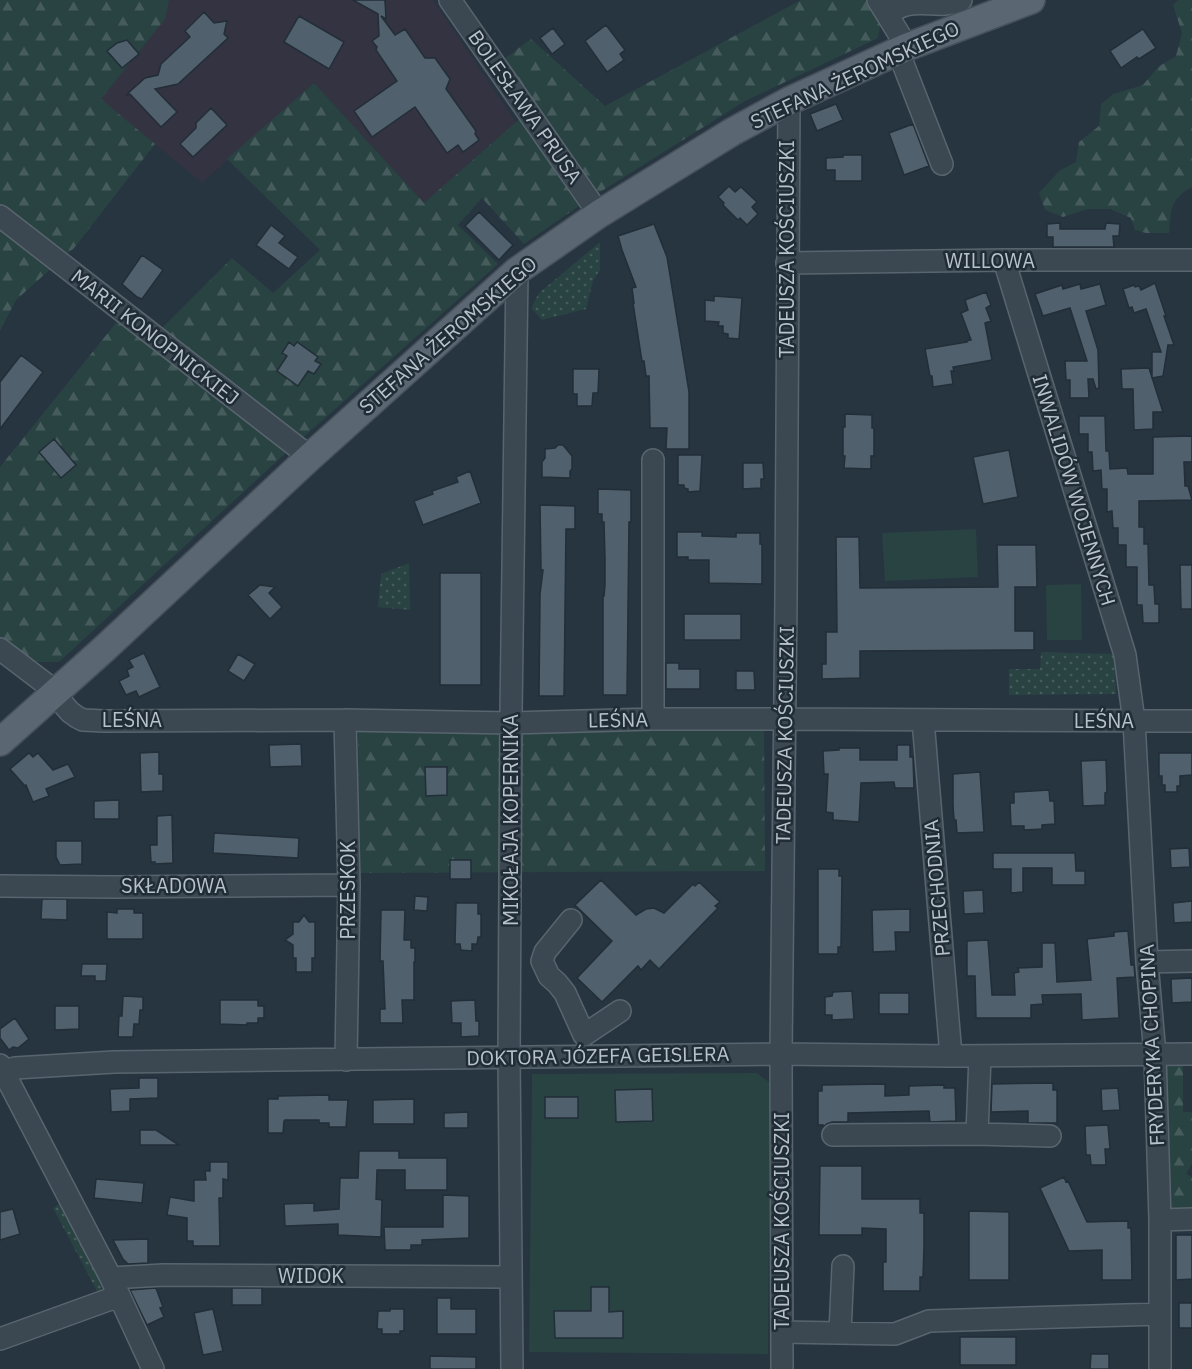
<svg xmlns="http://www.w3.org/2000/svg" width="1192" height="1369" font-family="'IBM Plex Sans',sans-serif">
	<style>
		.medical { fill: #333342 }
		.green { fill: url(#green-dots) }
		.forest { fill: url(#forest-firs) }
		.pitch { fill: #294242 }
		.building { fill: #50606c; stroke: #222e38; stroke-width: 1.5 }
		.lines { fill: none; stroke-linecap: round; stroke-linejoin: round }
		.minor-casing { stroke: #59656e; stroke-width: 24 }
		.major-casing { stroke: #45505a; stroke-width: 30 }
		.minor { stroke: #3b4751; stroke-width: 21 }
		.major { stroke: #5a6671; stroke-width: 27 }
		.labels { text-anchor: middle; stroke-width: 5; stroke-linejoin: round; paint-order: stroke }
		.street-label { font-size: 20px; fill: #b8c2cb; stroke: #202c36 }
	</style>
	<defs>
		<pattern id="green-dots" width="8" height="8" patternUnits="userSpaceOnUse" patternTransform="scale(1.5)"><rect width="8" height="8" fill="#294242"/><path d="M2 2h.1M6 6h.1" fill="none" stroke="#465c5c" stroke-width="1.8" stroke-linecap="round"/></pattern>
		<pattern id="forest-firs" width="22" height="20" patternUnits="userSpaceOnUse" patternTransform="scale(1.5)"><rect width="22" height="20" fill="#294242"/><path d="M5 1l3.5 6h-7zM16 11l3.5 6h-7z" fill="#465c5c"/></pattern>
	</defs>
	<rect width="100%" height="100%" fill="#273541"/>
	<path class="medical" d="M0 0H433L516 122 424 203 314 83 202 183 100 99Z"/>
	<path class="green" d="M600 242V270L593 281 586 309 542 320 531 308 539 293Z
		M409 563 410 610 378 607 381 574Z
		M1041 652 1115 654 1116 694 1009 695V669H1040Z
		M59 1204 64 1206 102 1280V1288L99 1295 53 1208Z"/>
	<path class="forest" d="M0 0H169L165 19 101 99 155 144 74 248 16 300 0 331Z
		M801 0H935L880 26 878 38 745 101 589 199 524 244 482 198 458 225 498 264 289 450 59 662H0V467L124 313 154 336 232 258 273 293 320 250 227 159 314 83 424 203 516 122 532 110 500 62 531 39 605 106Z
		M1178 0H1192V187C1170 199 1171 210 1169 233H1146L1135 230 1131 218 1110 209H1088L1063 217 1045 210 1039 193 1059 171 1076 162 1079 142 1099 126 1101 104 1113 94 1143 85 1158 67 1176 56 1182 33 1173 5Z
		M764 727 765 871 359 873 358 729Z
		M1165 1065H1183V1112H1192V1163L1186 1174 1192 1177V1210L1172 1211 1168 1206Z"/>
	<path class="pitch" d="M976 529 978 577 885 581 882 533Z
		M1081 584 1082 640H1047L1046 585Z
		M757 1073 770 1083 768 1354 529 1352 532 1074Z"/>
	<path class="building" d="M353 0H385L386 19 381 16 395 35 405 29 425 58H435L450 79 446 89 476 131 475 134 479 140 463 152 458 145 447 153 415 107 372 137 354 111 397 81 376 50 377 47 372 41 379 36 378 14Z
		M204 12 214 23 227 21 224 34 228 38 178 84 155 89 177 112 161 127 130 94 126 95 145 78 158 75 161 64 190 37 185 31Z
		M299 16 344 42 329 69 284 42Z
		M606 25 625 50 620 54 624 60 607 72 585 41Z
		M553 28 565 44 552 54 540 38Z
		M1143 29 1156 48 1139 59 1137 57 1121 68 1110 51Z
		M127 40 139 54 122 68 107 51 117 43Z
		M836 104 843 120 817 131 810 114Z
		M211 108 227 125 193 157 180 144 196 128V123Z
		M913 124 929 166 904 175 889 133Z
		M843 155H862V181H835V170H826V158L843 157Z
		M729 186 735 192 741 187 757 202 752 207 758 214 747 225 740 218 738 220 723 205 724 203 718 197Z
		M479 212 513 245 499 260 465 226Z
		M1060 223V229H1105L1106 223 1120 224 1119 236H1113L1114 247H1053V237H1047V224Z
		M654 224 667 257 689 392V449H666L667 428H650L649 376H646L644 361H642L641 355 633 303H634L632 288 636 287 622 250 618 236Z
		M271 225 285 236 279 243 298 257 289 269 256 245Z
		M142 255 163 270 142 299 137 297 122 284Z
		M1155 283 1166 316H1164L1174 345H1168L1163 376 1152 378V352H1161L1146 309 1134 313 1132 307 1129 308 1123 289 1134 285 1135 287 1139 286 1141 290Z
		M1080 284 1081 289 1100 284 1106 305 1086 311 1098 350 1099 388 1096 389 1093 379H1088L1089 398H1070V380H1066L1065 361H1087L1070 308 1043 316 1035 294 1062 285 1063 289Z
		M986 292 991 305 986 308 991 321 985 323 992 360 953 367 954 371H951L953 384 933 387 932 376H930L925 349 967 342 966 341 971 340 961 313 968 310 965 300Z
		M714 296 742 298 739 339 728 338V334L723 333V326H718L719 322 705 321V300L714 301Z
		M289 342 294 346 297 342 318 357 315 361 321 364 314 374 308 371 298 386 277 371 287 356 282 353Z
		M21 355 43 372 0 429V382Z
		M1149 368 1163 412H1153V429L1134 430 1133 389H1122L1121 369Z
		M573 369H599L598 393H593L592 406H577V394H573Z
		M845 414 872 415V428H874V456H871V469L844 468 845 456H843V427H845Z
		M1079 416H1105L1106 451H1109L1110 469 1127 468 1128 474H1153V437L1192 436V462H1184L1185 486H1188L1192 500 1139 501V527H1144V544H1148L1149 585H1154L1155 604H1159V623H1143L1142 605H1137V567H1126V545H1118V528H1113L1112 511 1107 512V489H1102L1101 470 1093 471 1092 452H1088V434H1079Z
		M54 439 76 465 61 478 39 452Z
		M558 445H563L572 456V469L570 471V478L542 477V462L545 458V449L555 448Z
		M1009 450 1018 497 983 504 973 457Z
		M678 455H702L700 491 688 492V489L684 488V485H678Z
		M743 463H763L764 479H761V488L743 489Z
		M470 471 481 503 423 525 414 501 433 494 432 491 458 482 456 477Z
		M598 489 631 490V522H629L627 695H603V596H604L605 585V559L604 522H602V514H598Z
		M540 505 575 506V529H566L564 696H539L540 594 543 570H541Z
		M677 532H702V536L736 537V533H760V544H762V584L709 583V560H688V557H677Z
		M836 537H859L860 588 998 587 997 545H1036L1037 587H1015V631H1034V650L860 651V678L822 679V664H826V632H837Z
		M1180 565H1192V609H1181Z
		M440 573H481V685H440Z
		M260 585 275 587 269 593 282 607 270 619 248 595Z
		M684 614H741V640H684Z
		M144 653 160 687 139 697 136 691 126 695 119 681 129 676 127 670 133 667 129 660Z
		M238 654 255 664 244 681 228 671Z
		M666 663H679V669H700V689H666Z
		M736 671H754L755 690H736Z
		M301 744 302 766 270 767 269 745Z
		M897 745H910V757H913L914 788H895L894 782 861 783 859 822 833 820V813L826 812 828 774H824L823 751 839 750V748H860V760H897Z
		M159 752V774H163V791L141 792 140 753Z
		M29 753 33 757 38 753 53 770 68 764 75 777 46 789 49 796 33 802 26 785 25 786 10 769Z
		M1159 753H1192V775L1180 776V786H1177V792H1165V785H1162V776H1159Z
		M1106 760 1107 792 1105 793V805L1083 806 1081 761Z
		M425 767H447V795L426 796Z
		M980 772 984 832 957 833 956 820H954L953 805V774Z
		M1049 790 1050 801H1054L1055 824 1042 825V829L1024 830V826H1011L1010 803H1014V792Z
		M119 800V819H94V801Z
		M172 815 173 863 155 864V862H151L150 845H157V816Z
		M214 833 299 838 298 858 213 853Z
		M56 841H82V864L60 865 56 857Z
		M1189 848 1190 867 1171 868 1170 849Z
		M993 853H1075L1076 871H1085V885H1052V868H1023V892L1011 893V869H993Z
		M450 860H471V879H450Z
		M818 869H839V876H842L841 947H838V954H818Z
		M601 880 636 915 646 909 654 908 664 913 693 884 695 886 699 882 720 902 715 906 718 908 659 969 650 960 641 970 638 966 602 1002 577 978 612 941 575 905Z
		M983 890 984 913 964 914 963 891Z
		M415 896 428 897 427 911 414 910Z
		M42 899H67V920L41 919Z
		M1192 901V922L1174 923 1173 903Z
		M456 903H478V914H481V937H478L477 944H472V951L461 950 460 944H455Z
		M117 909H134V913H143V939H107V912L117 913Z
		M910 909V932H895L896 951 873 952 872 910Z
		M381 910H405L404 940H411V948H415V962H414V1000H402L403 1023H380V1009H385L383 961H380Z
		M304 915 309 922H315V958H312V972H296V958H293V945L285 940 293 934V922H299Z
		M1128 931 1131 965H1134L1135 977 1117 978 1119 1018 1082 1020 1081 994 1042 995 1043 1004 1031 1005V1018H976L975 976H967V941L988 940 992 995H1015L1014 973 1019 972 1018 968 1042 967V943H1055L1057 982 1091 980 1087 939 1114 936V932Z
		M82 964H107L106 981H95V976H81Z
		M1192 978V1002L1172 1003 1171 979Z
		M852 991 854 1019 832 1020V1015H825V997L832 996 833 992Z
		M879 993H909V1014H879Z
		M123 996 143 997V1010H140L139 1024H134L133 1037H118L119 1016H122Z
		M220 1000H258V1006H264V1018H258V1023H247V1025L220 1024Z
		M475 1000 476 1021H479V1036L461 1037V1023H452L451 1001Z
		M55 1006H79V1029L55 1030Z
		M15 1018 29 1039 18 1048 13 1047 9 1050 0 1038V1029Z
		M139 1078H158V1098L130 1099V1111L111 1112 110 1089 139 1088Z
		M1053 1083V1090H1057V1123H1028V1111L991 1112 992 1084Z
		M885 1084V1096L909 1095V1086L944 1085V1088H955L956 1121 930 1122 929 1111 848 1113V1122H832L827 1124 823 1127V1125H818V1091H822V1085Z
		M1118 1088 1120 1110 1102 1111 1101 1089Z
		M652 1089 653 1121 616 1122 615 1090Z
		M329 1095V1100H348L346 1127H329V1123H319V1120H285L284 1121 283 1133H268V1099H278V1096Z
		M545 1097H578V1118H545Z
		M414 1099V1124H373V1100Z
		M468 1112V1128H444V1113Z
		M1108 1125 1110 1149H1105L1106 1165H1091L1090 1155H1086L1085 1126Z
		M140 1130H156L179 1145H140Z
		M359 1151H399V1158H447V1190H405V1170H377L376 1199 382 1200 381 1237 338 1235V1224L285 1226 284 1204 314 1203V1211L339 1209 340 1178H358Z
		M210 1162H228V1180L223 1179V1198H219L220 1246H193V1241H187V1218L167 1215 170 1197 194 1201V1180H206L205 1171H210Z
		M820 1166H862V1199H920V1213H924V1247L923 1277H920V1291H883V1262H886V1229L862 1228V1235H819Z
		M1064 1177 1066 1182 1068 1181 1087 1222 1128 1221V1228H1131L1132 1280H1102V1250L1069 1251 1040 1188Z
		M96 1179 144 1183 142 1203 94 1198Z
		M443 1195 469 1196V1238L422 1240V1245H411V1250H385L384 1227H443Z
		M13 1209 20 1234 0 1240V1212Z
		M969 1211 1009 1212V1280H969Z
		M1176 1235H1192V1279L1176 1280Z
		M148 1239V1263L128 1264 123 1259 113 1240Z
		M591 1287H609V1312L623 1311V1338H555L554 1311H591Z
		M156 1288 163 1307 160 1308 164 1317 147 1325 130 1290Z
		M232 1288H262V1305H232Z
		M437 1298H451V1309H476V1334H437Z
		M1179 1303H1192V1328H1179Z
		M213 1309 223 1351 203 1355 194 1313Z
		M390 1309H404V1331H400V1334H382V1329H377L378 1311H390Z
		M960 1337H1016V1365H960Z
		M1091 1354H1109V1369H1090Z
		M430 1356 476 1357V1369H430Z"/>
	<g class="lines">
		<defs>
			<path id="minor" d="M450 0 599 214
				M878 0 907 47
				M888 14C893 10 899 7 906 5 925 0 941 9 961 0
				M898 51 942 164
				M0 216 310 457
				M1004 260 1125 655 1134 721 1147 962 1155 1055 1160 1220V1369
				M787 263 1004 260H1192
				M653 460V719
				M0 649 46 684 70 712 77 717 83 720 104 721 345 720 511 723 653 719H785L1192 721
				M345 720 349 885 346 1060
				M923 720 951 1056
				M0 886 114 887 349 885
				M571 920 545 952 542 961 549 976 557 983 565 993 584 1035 620 1011
				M1147 962 1192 961
				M980 1056 977 1134 1050 1136
				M0 1065 111 1278 153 1369
				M4 1071 15 1068 114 1062 781 1054 951 1056 1192 1054
				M833 1135 977 1134
				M1160 1220 1192 1219
				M111 1278 163 1275 511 1277
				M782 1332 895 1334 929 1321 1160 1314
				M840 1333 843 1266
				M0 1339 119 1296
				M512 1369 509 1057 511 714 517 271
				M782 1369 781 1054 786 599 789 101"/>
			<path id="major" d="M0 742 104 649 310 457 517 271 599 214 732 132 789 101 907 47 1031 0"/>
		</defs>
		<use href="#minor" class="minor-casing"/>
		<use href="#major" class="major-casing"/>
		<use href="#minor" class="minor"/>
		<use href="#major" class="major"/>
	</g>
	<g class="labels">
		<g class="street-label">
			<text transform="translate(855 75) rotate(-25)" y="7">STEFANA ŻEROMSKIEGO</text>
			<text transform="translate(525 107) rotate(55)" y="7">BOLESŁAWA PRUSA</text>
			<text transform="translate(787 249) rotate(-90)" y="7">TADEUSZA KOŚCIUSZKI</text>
			<text x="990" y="268">WILLOWA</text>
			<text transform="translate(448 335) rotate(-41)" y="7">STEFANA ŻEROMSKIEGO</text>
			<text transform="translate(155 337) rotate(38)" y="7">MARII KONOPNICKIEJ</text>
			<text transform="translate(1074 490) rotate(73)" y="7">INWALIDÓW WOJENNYCH</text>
			<text x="132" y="727">LEŚNA</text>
			<text transform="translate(618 720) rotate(-1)" y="7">LEŚNA</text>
			<text x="1104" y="728">LEŚNA</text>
			<text transform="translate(785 735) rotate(-89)" y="7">TADEUSZA KOŚCIUSZKI</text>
			<text transform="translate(511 820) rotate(-90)" y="7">MIKOŁAJA KOPERNIKA</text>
			<text x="174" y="893">SKŁADOWA</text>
			<text transform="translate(937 888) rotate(-95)" y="7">PRZECHODNIA</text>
			<text transform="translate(348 890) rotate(-90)" y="7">PRZESKOK</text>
			<text transform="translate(1152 1045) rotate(-93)" y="7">FRYDERYKA CHOPINA</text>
			<text transform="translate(598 1056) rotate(-1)" y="7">DOKTORA JÓZEFA GEISLERA</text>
			<text transform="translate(782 1221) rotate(-90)" y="7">TADEUSZA KOŚCIUSZKI</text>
			<text x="311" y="1283">WIDOK</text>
		</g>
	</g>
</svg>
